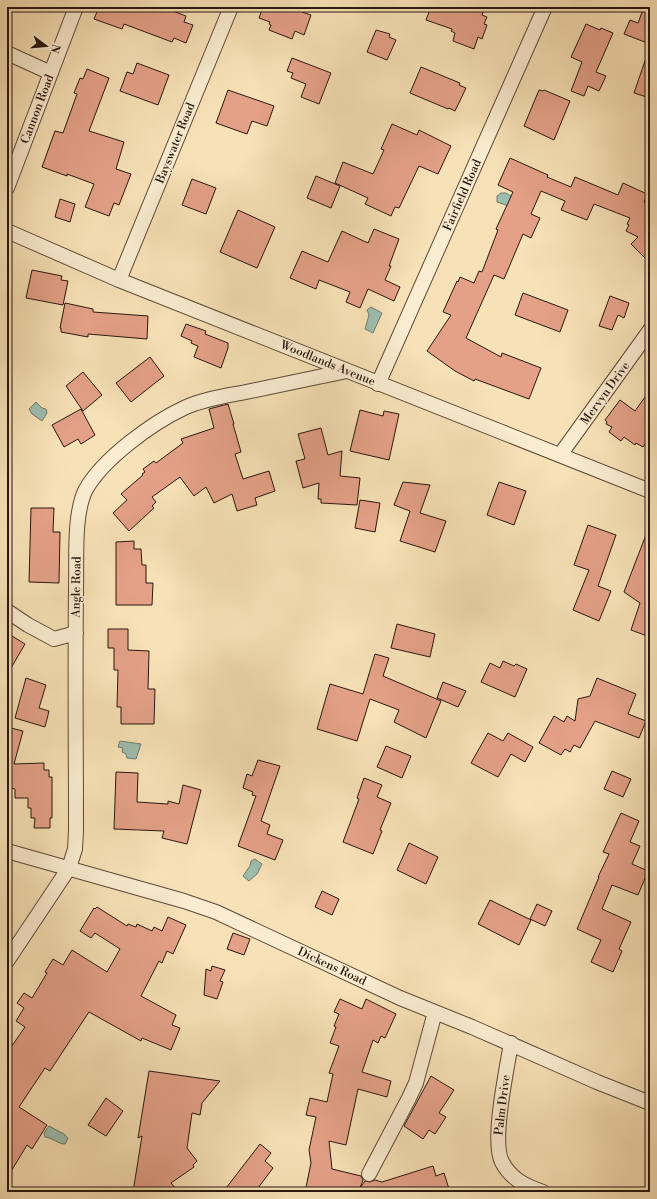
<svg xmlns="http://www.w3.org/2000/svg" width="657" height="1199" font-family="'Libre Bodoni',serif">
	<style>
		.water { fill: #9dbeae; stroke: #6f7b6e }
		.building { fill: #e4a188; stroke: #29170e }
		.lines { fill: none; stroke-linecap: round; stroke-linejoin: round }
		.minor-casing { stroke: #5c4a38; stroke-width: 16 }
		.minor { stroke: #faecd0; stroke-width: 14 }
		.labels { text-anchor: middle; stroke-width: 3; stroke-linejoin: round; paint-order: stroke }
		.street-label { font-size: 12px; fill: #29170e; stroke: #faecd0 }
	</style>
	<rect width="100%" height="100%" fill="#f7e1b6"/>
	<filter id="stains"><feTurbulence type="fractalNoise" baseFrequency=".005" numOctaves="4"/><feColorMatrix values="0 0 0 0 .2 0 0 0 0 .09 0 0 0 0 .02 0 0 0 .5 -.17"/></filter>
	<radialGradient id="worn" r=".72"><stop offset=".6" stop-color="#630" stop-opacity="0"/><stop offset="1" stop-color="#630" stop-opacity=".3"/></radialGradient>
	<path class="water" d="M501 193H506L514 198 511 209 506 205 497 202V196Z
		M371 307 382 313 373 333 365 329 369 315 367 310Z
		M36 402 42 408 46 409 47 413 42 421 32 414 29 409Z
		M120 741 141 744 136 759 127 758 126 754 122 752 123 748 118 747Z
		M255 859 262 864 257 874 249 881 243 876 250 866 251 861Z
		M49 1126 64 1134 68 1138 65 1144C58 1144 53 1138 45 1137L44 1133Z"/>
	<path class="building" d="M99 7H149L163 12 165 8 186 16 184 22 193 25 186 43 174 38 172 42 124 24 122 29 94 19Z
		M263 7H294L303 10 302 12 311 15 304 35 295 31 292 39 269 30 271 25 269 24 270 22 259 18Z
		M431 7H485L482 15 487 17 484 24 487 25 482 39 478 37 474 49 453 41 455 33 451 31 452 29 426 20Z
		M644 7H650V44L624 34 630 20 638 23Z
		M586 24 600 30 601 28 613 33 596 72 606 76 599 91 588 86 584 96 571 91 582 62 571 57Z
		M376 30 390 34 389 37 396 40 387 60 367 52Z
		M648 52 650 53V98L634 93Z
		M292 58 331 73 319 104 301 97 306 84 291 78 293 73 287 71Z
		M137 63 169 75 158 105 120 91 127 72 133 74Z
		M421 67 460 83 459 85 466 88 455 111 449 108 448 109 410 93Z
		M87 69 109 78 89 131 124 142 116 169 131 174 119 205 114 203 109 216 85 207 94 184 67 174V176L42 167 55 131 63 133 77 94 74 93 80 78 83 79Z
		M228 90 274 106 267 126 252 121 247 134 216 123Z
		M539 90 543 91 544 90 570 101 554 140 524 126Z
		M392 124 417 135 419 130 451 146 438 174 419 166 399 208 395 207 391 216 365 204 368 198 335 183 343 162 373 174 384 150 381 149Z
		M510 158 548 175 547 177 571 187 575 177 618 195 623 183 647 194 644 202 650 205V263L631 244 638 237 626 231 629 225 627 224 630 218 594 204 587 220 561 210 565 201 541 191 531 214 540 218 531 238 523 234 504 279 494 275 466 338 501 357 502 353 541 368 529 399 475 379 474 381 455 371 427 351 451 315 443 312 457 281 458 282 460 277 474 283 479 271 482 272 498 230 496 229 513 192 498 185Z
		M316 176 340 186 331 208 307 198Z
		M192 179 216 188 206 214 182 205Z
		M60 199 75 204 70 222 55 217Z
		M238 210 275 227 257 268 220 252Z
		M374 229 399 239 389 266H391L385 280 400 287 394 301 368 289 360 308 346 302 350 292 319 280 316 289 290 278 302 251 328 262 342 231 368 243Z
		M32 270 62 276 61 280 68 281 63 305 26 298Z
		M523 293 568 310 560 332 515 315Z
		M610 296 629 303 624 318 618 315 612 330 599 326Z
		M65 303 93 309V312L148 316 147 339 88 334V337L61 332V328H60Z
		M186 324 206 331 205 334 228 343V348L221 368 194 357 198 346 191 343 192 341 181 336Z
		M150 357 164 376 131 402 116 383Z
		M83 372 102 395 83 411 66 386Z
		M650 390V437L643 447 636 443 635 445 624 437 621 441 609 432 612 427 606 424 607 422 605 420 620 400 635 411Z
		M228 404 234 424H233L241 452 235 454 243 479 269 471 275 491 255 498 257 505 237 511 232 494 214 503 206 487 194 496 180 477 152 497 156 502 152 506 154 508 129 531 113 513 127 500 121 494 143 475 142 474 145 472 143 469 154 461 156 463 183 443 181 439 214 428 209 409Z
		M81 409 95 435 81 444 78 439 64 447 52 425Z
		M360 410 383 416 384 411 399 414 389 460 350 451Z
		M321 428 328 455 342 451 340 476 360 478 357 505 321 503V499H318L319 483 303 488 296 461 305 459 298 434Z
		M403 482 430 485 420 513 446 521 435 552 400 541 410 511 394 505Z
		M499 482 526 491 514 525 487 515Z
		M360 500 380 503 375 532 355 528Z
		M31 508H54L53 532H60L59 583 29 582Z
		M588 525 616 535 598 586 611 591 599 621 573 610 589 570 574 565Z
		M649 527 650 528V637L631 630 640 603 624 592Z
		M134 541V549H141L142 565H146V583H153L152 605H116V542Z
		M397 624 435 634 430 657 391 648Z
		M108 629H128V650L149 651 148 689H155L154 724H121V707H117L118 670H114V648H108Z
		M7 633 25 644 7 675Z
		M375 654 389 658 383 676 441 701 426 738 394 722 399 710 370 699 357 741 317 729 330 684 363 694Z
		M503 661 514 666 516 664 527 669 515 697 481 682 490 663 500 668Z
		M26 678 46 685 39 708 49 711 45 727 15 718Z
		M597 678 636 694 628 714 646 721 639 738 595 721 580 748 574 745 570 752 565 749 561 755 539 743 554 716 564 722 567 716 575 721 578 699 590 696Z
		M443 682 466 691 458 707 437 698Z
		M7 727 23 731 14 764 44 763V770H49V777H52V818H50V828H34L35 818H31V808H28V798H15V789L7 787Z
		M488 733 503 741 508 733 533 747 525 762 511 754 498 777 471 763Z
		M386 746 411 756 402 778 377 767Z
		M258 760 280 766 261 821 270 825 267 834 283 840 275 860 238 846 256 796 252 795 253 792 243 788 247 774 252 776Z
		M612 771 631 779 623 797 604 789Z
		M116 772 138 773 137 802 168 804V801L179 804 183 785 201 790 187 844 162 838 164 831 114 829Z
		M364 778 382 785 377 797 391 803 380 830 382 831 373 854 343 842 359 799 357 798Z
		M621 813 639 821 630 842 640 846 632 864 648 871 638 895 612 885 602 909 631 922 619 949 622 951 613 972 591 962 601 940 577 929 599 877H598L609 854 603 852Z
		M409 843 438 857 426 884 397 870Z
		M322 891 339 899 332 915 315 907Z
		M490 900 531 920 519 945 478 924Z
		M537 904 552 911 545 926 530 919Z
		M97 907 127 926 128 924 136 927 137 924 152 931 154 927 162 931 168 917 186 925 173 954 167 951 162 963 159 961 141 996 176 1015 172 1025 180 1028 171 1050 142 1038 141 1041 89 1012 50 1071 45 1068 19 1107 47 1125 32 1149 27 1145 7 1178V1053L25 1027 16 1021 24 1008 17 1003 24 993 32 998 47 973 45 972 53 959 63 965 72 950 107 972 120 949 95 933 91 938 80 931 94 908 95 909Z
		M233 933 250 939 244 955 227 949Z
		M212 966 225 970 220 981 223 982 217 999 204 995 206 969 211 971Z
		M340 999 362 1009 366 999 396 1014 385 1038 381 1036 378 1043 373 1040 362 1072 391 1081 387 1097 358 1089 346 1145 329 1141 332 1169 361 1176 363 1180 360 1188 365 1181 370 1182 375 1180 382 1182 433 1166 436 1176 444 1173 450 1192H305L311 1163 309 1150 316 1117 306 1115 310 1098 327 1102 333 1074 329 1073 339 1046 330 1043 336 1027 334 1026 339 1014 334 1012Z
		M149 1071 220 1081 202 1103 200 1115 192 1113 187 1148 197 1161 193 1165 194 1167 171 1183 179 1192H133L142 1136 138 1138Z
		M431 1076 454 1090 439 1113 446 1117 435 1134 429 1130 423 1139 404 1126Z
		M106 1098 123 1111 106 1136 88 1125Z
		M260 1144 271 1153 265 1161 273 1168 255 1192H223Z"/>
	<g class="lines">
		<defs>
			<path id="minor" d="M7 53 51 73
				M7 188 76 7
				M7 231 119 280 650 491
				M119 280 231 7
				M378 384 545 7
				M560 455 650 330
				M7 611 28 625 54 639 76 633
				M7 851 184 901 216 912 400 998 472 1027 597 1082 650 1103
				M7 961 69 868 75 849 76 831C76 751 75 671 76 590 77 562 73 514 86 489 104 458 152 423 184 408 203 399 226 396 246 392 280 385 313 378 347 371
				M511 1043C507 1069 491 1141 502 1162 511 1179 525 1186 543 1192
				M369 1174 409 1098 416 1083 435 1012"/>
		</defs>
		<use href="#minor" class="minor-casing"/>
		<use href="#minor" class="minor"/>
	</g>
	<g class="labels">
		<g class="street-label">
			<text transform="translate(37 109) rotate(-69)" y="4">Cannon Road</text>
			<text transform="translate(175 143) rotate(-68)" y="4">Bayswater Road</text>
			<text transform="translate(462 195) rotate(-66)" y="4">Fairfield Road</text>
			<text transform="translate(328 363) rotate(22)" y="4">Woodlands Avenue</text>
			<text transform="translate(605 393) rotate(-54)" y="4">Mervyn Drive</text>
			<text transform="translate(76 587) rotate(-89)" y="4">Angle Road</text>
			<text transform="translate(332 966) rotate(25)" y="4">Dickens Road</text>
			<text transform="translate(502 1105) rotate(-83)" y="4">Palm Drive</text>
		</g>
	</g>
	<rect width="657" height="1199" fill="none" stroke="#f7e1b6" stroke-width="24"/>
	<rect x="8" y="8" width="641" height="1183" fill="none" stroke="#29170e" stroke-width="2"/>
	<rect x="12" y="12" width="633" height="1175" fill="none" stroke="#29170e"/>
	<g transform="translate(46 46) rotate(106)" stroke="#faecd0" stroke-width="3" paint-order="stroke">
	<path d="M0-3L7 15L0 10L-7 15Z" fill="#29170e"/>
	<text y="-6" font-size="11" font-weight="bold" text-anchor="middle" fill="#29170e">N</text>
	</g>
	<rect width="100%" height="100%" filter="url(#stains)"/>
	<rect width="100%" height="100%" fill="url(#worn)"/>
</svg>
